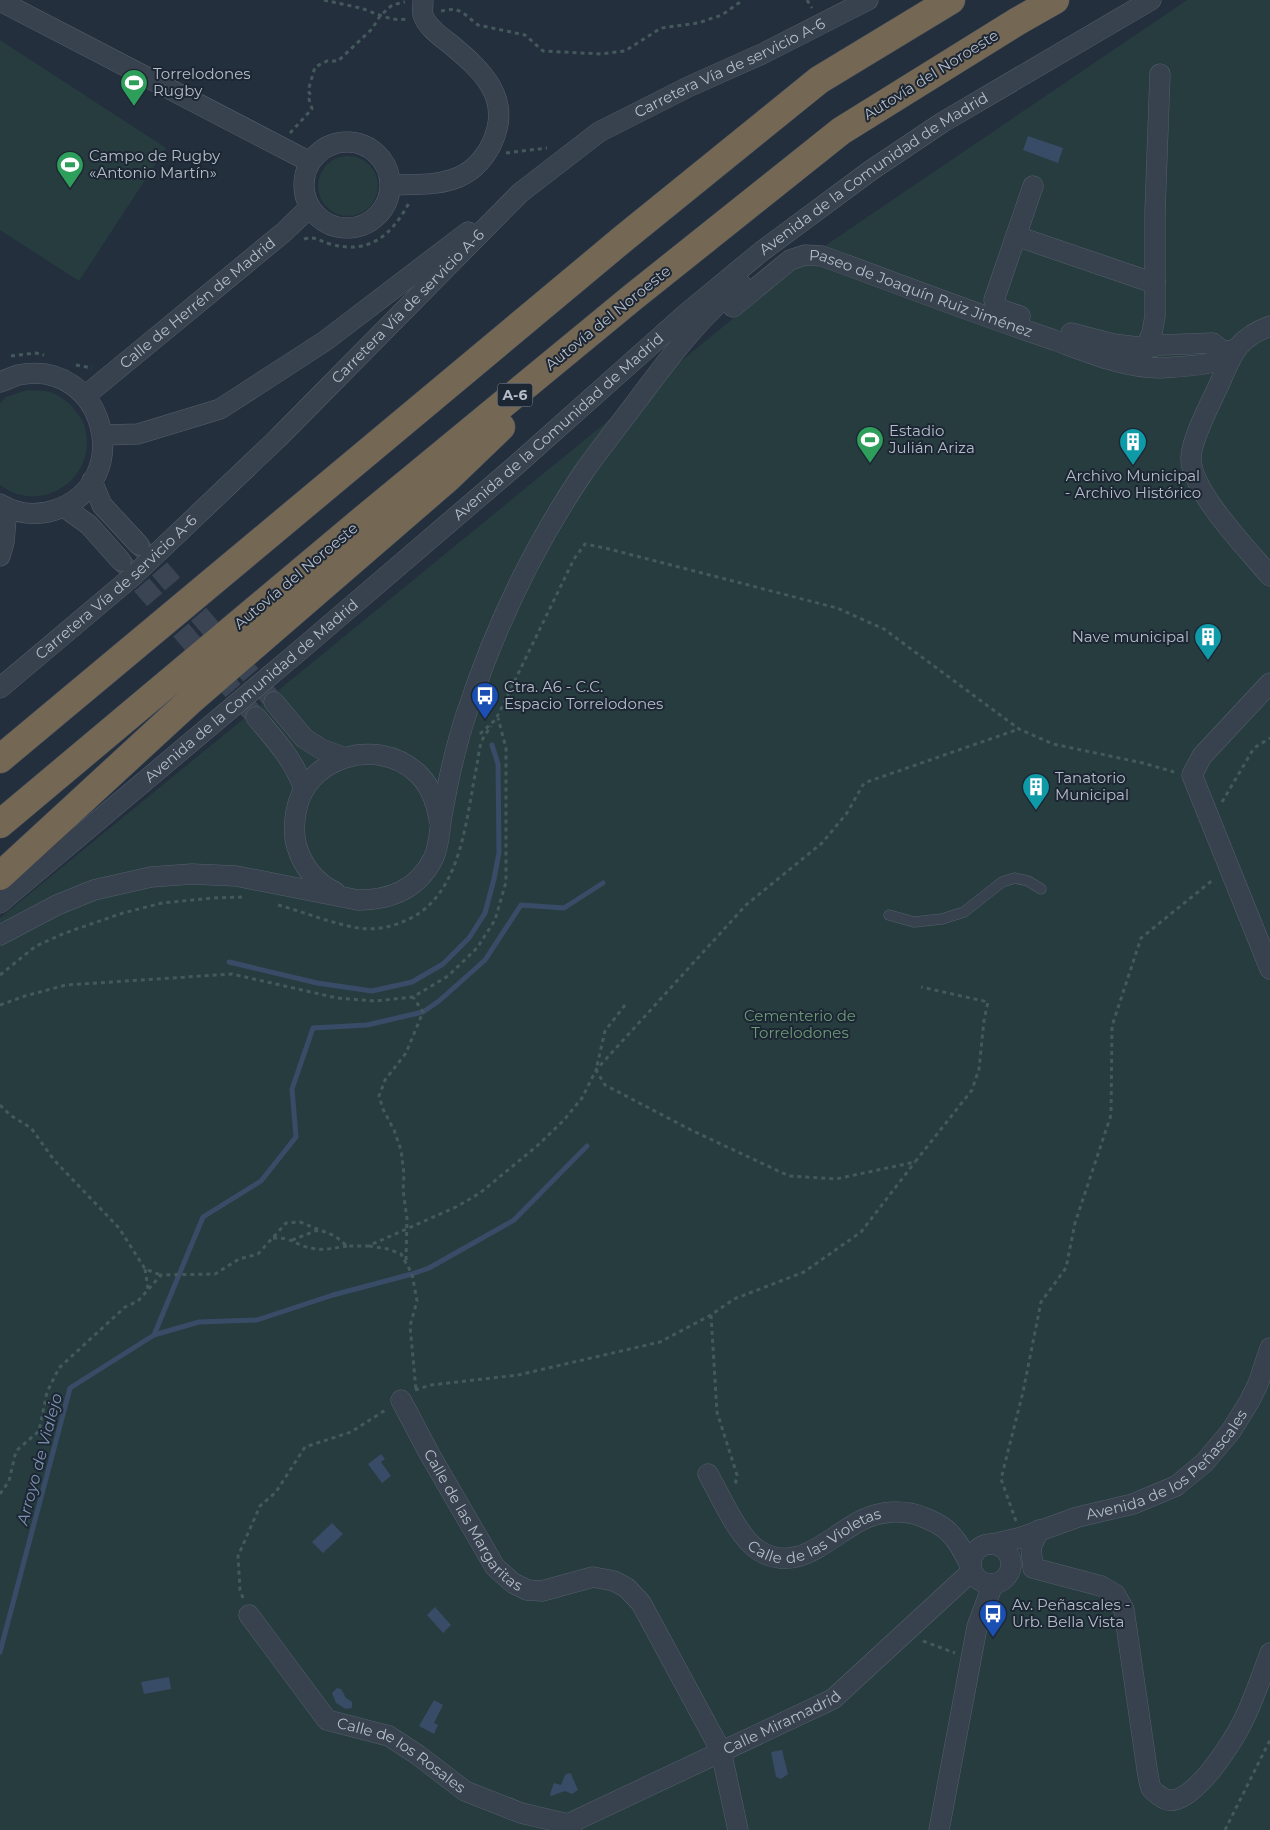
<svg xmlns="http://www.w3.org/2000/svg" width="1270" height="1830" font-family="Montserrat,sans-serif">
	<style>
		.green { fill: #263c3f }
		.water { fill: #394c67 }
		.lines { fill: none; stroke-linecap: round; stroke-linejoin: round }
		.stream { stroke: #394c67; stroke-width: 5 }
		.minor-tunnel { stroke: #3a4453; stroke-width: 20; stroke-dasharray: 20 10; stroke-linecap: butt }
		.service-casing { stroke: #565f6c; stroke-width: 11 }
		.minor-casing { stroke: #565f6c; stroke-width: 21 }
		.motorway-casing { stroke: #434c59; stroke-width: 29 }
		.path { stroke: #44595c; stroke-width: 3; stroke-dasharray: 4 4; stroke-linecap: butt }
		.service { stroke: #38414e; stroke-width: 10 }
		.minor { stroke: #38414e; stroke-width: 20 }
		.motorway { stroke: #746855; stroke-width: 28 }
		.labels { text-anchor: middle; stroke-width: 4; stroke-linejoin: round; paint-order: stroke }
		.shield { fill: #1d2633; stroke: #878f9c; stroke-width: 1 }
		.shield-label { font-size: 14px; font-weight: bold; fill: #b4bcc9 }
		.street-label { font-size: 15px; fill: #b4bcc9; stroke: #1d2633 }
		.poi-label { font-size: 15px; fill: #b4bcc9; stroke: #1d2633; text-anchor: start }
		.park-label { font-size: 15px; fill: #6b9a76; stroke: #1d2633 }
		.water-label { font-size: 16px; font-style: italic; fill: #7c92b1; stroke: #1d2633 }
	</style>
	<rect width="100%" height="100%" fill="#242f3e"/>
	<path class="green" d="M1187 0H1270V1830H0V918L807 258Z
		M0 40 166 148 79 281 0 230Z
		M318 186a30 30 0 1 1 60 0a30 30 0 1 1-60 0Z
		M27 390C34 391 44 390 50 392 59 395 69 402 75 410 77 414 82 418 83 422 100 465 60 507 17 494 11 492 5 488 0 485V403L6 397Z"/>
	<path class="water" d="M1028 136 1063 148 1058 163 1023 150Z
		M381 1454 385 1459 381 1462 391 1476 382 1483 368 1464Z
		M332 1523 343 1534 323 1553 312 1542Z
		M435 1607 451 1625 443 1633 427 1615Z
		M169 1677 171 1689 144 1694 141 1682Z
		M337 1688 341 1689 346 1698 352 1702V1708L346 1709 336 1703 332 1693Z
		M434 1700 443 1705 434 1723 438 1725 434 1734 419 1726Z
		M782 1750 788 1774 781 1779 776 1777 771 1752Z
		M569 1773 571 1774 578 1790 572 1794 565 1791 551 1796 550 1794 554 1783 561 1785 565 1775Z"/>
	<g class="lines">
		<path class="stream" d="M229 962 317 983 372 991 412 982 443 964 469 938 485 913 494 879 499 853 498 764 492 745
			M154 1335 199 1322 257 1320 333 1295 412 1274 429 1268 514 1220 587 1146
			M0 1652 70 1388 154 1335 203 1217 261 1181 296 1137 292 1089 313 1028 367 1025 423 1012 439 1001 485 960 521 905 564 908 603 883"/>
		<path class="minor-tunnel" d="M140 546 274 702
			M122 562 256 717"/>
		<defs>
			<path id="service" d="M889 915 914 922 942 919 964 912 1002 882 1015 878 1028 881 1041 889"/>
			<g id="minor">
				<path d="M0 1 310 162"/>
				<circle cx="347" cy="185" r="43"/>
				<path d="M391 185C432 184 469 188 491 145 514 99 482 70 449 43 440 36 427 27 423 15 422 11 423 5 423 0"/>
				<path d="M1016 236 1148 281 1155 282"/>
				<path id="s1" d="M733 307 790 260 805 255 822 256C899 284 976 314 1054 340 1087 352 1124 368 1160 368 1170 367 1205 366 1212 362 1224 355 1216 352 1234 350"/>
				<path d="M1020 316 999 309 994 300 1033 186"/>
				<path d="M1270 326C1235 339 1232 356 1218 387 1210 404 1191 440 1191 458 1190 490 1248 550 1270 576"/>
				<path d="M1071 333 1113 344 1146 348 1161 345 1213 343 1222 351"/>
				<path d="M1141 358 1152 333 1155 316V212L1160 74"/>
				<path d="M0 382C6 380 12 377 18 375 104 357 138 482 55 510 37 516 17 514 0 504"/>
				<path id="s2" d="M85 396 284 232 309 208"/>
				<path d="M103 435 138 434 220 409 325 341 468 232"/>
				<path d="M92 481 102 505 139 545"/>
				<path d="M64 507 89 525 121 561"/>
				<path d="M0 556 4 542 7 508"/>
				<path d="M1270 683 1202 756 1192 775 1270 969"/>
				<path id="s3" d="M0 688 133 576 277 439 520 193 599 132 688 87 764 53 868 0"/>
				<path d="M274 702 304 738 321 749 343 757"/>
				<path d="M256 717C276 741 294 760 304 789"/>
				<path d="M335 892C315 882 303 867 297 847 293 835 294 824 296 812 305 758 375 736 416 772 430 784 436 801 439 819"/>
				<path id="s4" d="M0 903 305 646 514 467 688 312 762 251 870 171 943 122 1151 0"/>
				<path d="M0 935 57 905 94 890 151 877 192 874 236 876 358 900C390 900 417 890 433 859 440 845 439 830 442 815 448 781 455 748 466 715 494 629 534 545 585 470 603 445 622 421 640 397 670 357 701 315 741 284"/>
				<path id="s5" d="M401 1400 430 1455 495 1567 513 1583 527 1590 542 1591 593 1577 614 1581 627 1588 641 1603 721 1751 738 1830"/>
				<path id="s6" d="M708 1474C720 1495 738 1537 758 1550 798 1576 830 1535 864 1519 881 1511 905 1509 923 1517 935 1522 946 1527 954 1538 961 1546 966 1558 971 1567"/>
				<path d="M1039 1530 1031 1547 1033 1568 1101 1586 1115 1594 1124 1610 1147 1769C1148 1775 1149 1783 1151 1788 1153 1791 1157 1794 1160 1796 1186 1819 1234 1740 1243 1721 1254 1699 1262 1675 1270 1653"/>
				<circle cx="991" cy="1564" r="20"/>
				<path id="s7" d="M993 1544 1022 1537 1078 1517 1133 1504 1176 1486 1204 1463 1231 1431 1249 1402 1258 1384 1270 1348"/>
				<path id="s8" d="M249 1615 327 1720 389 1736 418 1755 465 1791 521 1813 568 1824 571 1830"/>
				<path id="s9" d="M561 1830 568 1824 833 1699 972 1571"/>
				<path d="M939 1830 977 1627 993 1584"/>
			</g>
			<path id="motorway" d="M0 759 624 238 819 80 951 0
				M0 824 366 517 633 297 841 131 1018 21 1055 0
				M0 876 190 701 448 478 501 427"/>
		</defs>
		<use href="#service" class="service-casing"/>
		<use href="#minor" class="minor-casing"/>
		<use href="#motorway" class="motorway-casing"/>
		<path class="path" d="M324 0C336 3 348 5 360 8 374 12 391 22 406 19
			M807 0 812 8
			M441 11 454 9 462 12 478 25 525 35 543 51 601 54 625 51 661 28 698 23 722 15 743 0
			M290 133 312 109 309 99 311 95 308 91 315 67 327 61H338L372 29 380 16 392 5 405 2
			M506 153 547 148
			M304 239C316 236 319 241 330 244 370 255 392 235 410 201
			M11 356 36 353 44 355
			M76 365 92 368
			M480 734 496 719 574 559 585 544 605 548 837 608 884 629 1019 729 1053 744 1143 763 1174 772
			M1222 802 1254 748 1270 738
			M278 905C304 912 330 923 358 928 377 931 396 926 413 917 463 889 466 816 477 765 478 758 479 750 481 743 483 737 488 731 491 726
			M0 975 36 946 65 933 123 913 162 903 213 898 242 897
			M0 1005 25 996 66 985 232 974 337 998 375 1001 413 997 448 976 477 948 495 920 506 882V748L498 718
			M625 1005 605 1031 596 1070 605 1085 691 1130 789 1176 836 1179 915 1162 972 1090 979 1069 984 1020 988 1002 921 987
			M0 1105 10 1115 31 1128 54 1160 119 1228 145 1269 161 1275
			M273 1238C293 1237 294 1245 311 1248 323 1251 335 1248 347 1246
			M292 1240 318 1230
			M369 1246 388 1249 401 1254 412 1274 417 1301 410 1326 416 1390
			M406 1260 407 1219 403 1190 404 1174 401 1150 394 1130 383 1109 379 1096 385 1080 406 1053 423 1012 413 997
			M145 1269 148 1289
			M711 1315 717 1412 737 1475 735 1486
			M415 1390 431 1385 518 1375 660 1342 711 1315 734 1299 804 1272 861 1232 915 1162
			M0 1494 9 1481 16 1451 39 1431 47 1392 59 1368 125 1307 138 1301 161 1275 215 1274 239 1259 258 1254 286 1223 300 1222 335 1236 347 1246H368L456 1207 480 1193 537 1146 564 1120 582 1098 596 1070 746 905 822 843 847 813 864 783 1019 729
			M1016 1521 1001 1479 1023 1392 1041 1302 1066 1268 1075 1223 1111 1115 1112 1026 1141 938 1214 879
			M243 1598 240 1590 238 1556 260 1506 276 1492 305 1447 351 1432 387 1409
			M923 1641 955 1653
			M1225 1830 1270 1740"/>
		<use href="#service" class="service"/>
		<use href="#minor" class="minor"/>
		<use href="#motorway" class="motorway"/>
	</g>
	<defs>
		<symbol id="stadium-pin" viewBox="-11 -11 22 30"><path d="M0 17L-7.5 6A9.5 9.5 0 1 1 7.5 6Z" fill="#2e9e5b" stroke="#1d2633"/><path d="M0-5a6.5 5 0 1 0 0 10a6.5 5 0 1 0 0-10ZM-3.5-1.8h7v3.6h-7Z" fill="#fff"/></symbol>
		<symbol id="building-pin" viewBox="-11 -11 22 30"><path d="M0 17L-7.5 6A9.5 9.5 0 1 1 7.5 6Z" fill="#0f9aa8" stroke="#1d2633"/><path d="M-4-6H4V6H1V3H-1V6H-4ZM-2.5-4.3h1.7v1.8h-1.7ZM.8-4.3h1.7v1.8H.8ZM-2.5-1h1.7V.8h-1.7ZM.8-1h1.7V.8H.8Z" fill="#fff"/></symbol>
		<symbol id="bus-pin" viewBox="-11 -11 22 30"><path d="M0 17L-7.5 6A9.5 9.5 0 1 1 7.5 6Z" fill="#1a4fb4" stroke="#1d2633"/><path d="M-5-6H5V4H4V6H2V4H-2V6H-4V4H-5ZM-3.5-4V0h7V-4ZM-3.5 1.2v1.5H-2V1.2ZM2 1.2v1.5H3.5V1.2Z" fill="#fff"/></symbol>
	</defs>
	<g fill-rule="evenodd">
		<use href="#stadium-pin" x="118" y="67" width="32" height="43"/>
		<use href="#stadium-pin" x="54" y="149" width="32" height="43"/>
		<use href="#stadium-pin" x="854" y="424" width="32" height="43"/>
		<use href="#building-pin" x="1117" y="426" width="32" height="43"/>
		<use href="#building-pin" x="1192" y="621" width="32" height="43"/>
		<use href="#bus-pin" x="469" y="680" width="32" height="43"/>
		<use href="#building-pin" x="1020" y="771" width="32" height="43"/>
		<use href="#bus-pin" x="977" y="1598" width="32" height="43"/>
	</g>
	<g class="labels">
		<rect class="shield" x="497.5" y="383.5" width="35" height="23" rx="4"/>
		<g class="shield-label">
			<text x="515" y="400">A-6</text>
		</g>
		<g class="street-label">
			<text dy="5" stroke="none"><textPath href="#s3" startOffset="964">Carretera Vía de servicio A-6</textPath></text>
			<text transform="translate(931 75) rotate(-32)" y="5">Autovía del Noroeste</text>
			<text dy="5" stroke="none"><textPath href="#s4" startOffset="1139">Avenida de la Comunidad de Madrid</textPath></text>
			<text dy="5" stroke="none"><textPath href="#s1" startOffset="212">Paseo de Joaquín Ruiz Jiménez</textPath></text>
			<text dy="5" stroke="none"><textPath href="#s2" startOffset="146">Calle de Herrén de Madrid</textPath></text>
			<text dy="5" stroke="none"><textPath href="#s3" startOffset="559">Carretera Vía de servicio A-6</textPath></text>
			<text transform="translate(608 318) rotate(-39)" y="5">Autovía del Noroeste</text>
			<text dy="5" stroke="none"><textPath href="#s4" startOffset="734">Avenida de la Comunidad de Madrid</textPath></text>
			<text transform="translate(296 576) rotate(-40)" y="5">Autovía del Noroeste</text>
			<text dy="5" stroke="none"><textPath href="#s3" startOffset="154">Carretera Vía de servicio A-6</textPath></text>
			<text dy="5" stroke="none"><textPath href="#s4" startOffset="329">Avenida de la Comunidad de Madrid</textPath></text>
			<text dy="5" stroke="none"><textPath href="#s7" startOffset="196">Avenida de los Peñascales</textPath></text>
			<text dy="5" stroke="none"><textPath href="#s5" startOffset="141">Calle de las Margaritas</textPath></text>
			<text dy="5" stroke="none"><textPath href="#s6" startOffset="154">Calle de las Violetas</textPath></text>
			<text dy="5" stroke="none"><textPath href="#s9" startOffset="246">Calle Miramadrid</textPath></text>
			<text dy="5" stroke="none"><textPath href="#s8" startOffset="214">Calle de los Rosales</textPath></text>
		</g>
		<g class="poi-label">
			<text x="153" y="79">Torrelodones<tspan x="153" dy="17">Rugby</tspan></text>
			<text x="89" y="161">Campo de Rugby<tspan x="89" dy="17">«Antonio Martín»</tspan></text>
			<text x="889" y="436">Estadio<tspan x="889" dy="17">Julián Ariza</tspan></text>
			<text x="1133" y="481" text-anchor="middle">Archivo Municipal<tspan x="1133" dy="17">- Archivo Histórico</tspan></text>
			<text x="1189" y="642" text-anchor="end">Nave municipal</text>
			<text x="504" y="692">Ctra. A6 - C.C.<tspan x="504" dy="17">Espacio Torrelodones</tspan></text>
			<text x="1055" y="783">Tanatorio<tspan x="1055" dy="17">Municipal</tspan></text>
			<text x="1012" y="1610">Av. Peñascales -<tspan x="1012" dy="17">Urb. Bella Vista</tspan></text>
		</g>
		<g class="park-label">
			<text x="800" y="1021">Cementerio de<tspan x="800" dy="17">Torrelodones</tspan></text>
		</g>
		<g class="water-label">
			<text transform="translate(39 1459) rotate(-75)" y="6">Arroyo de Vialejo</text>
		</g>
	</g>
</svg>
